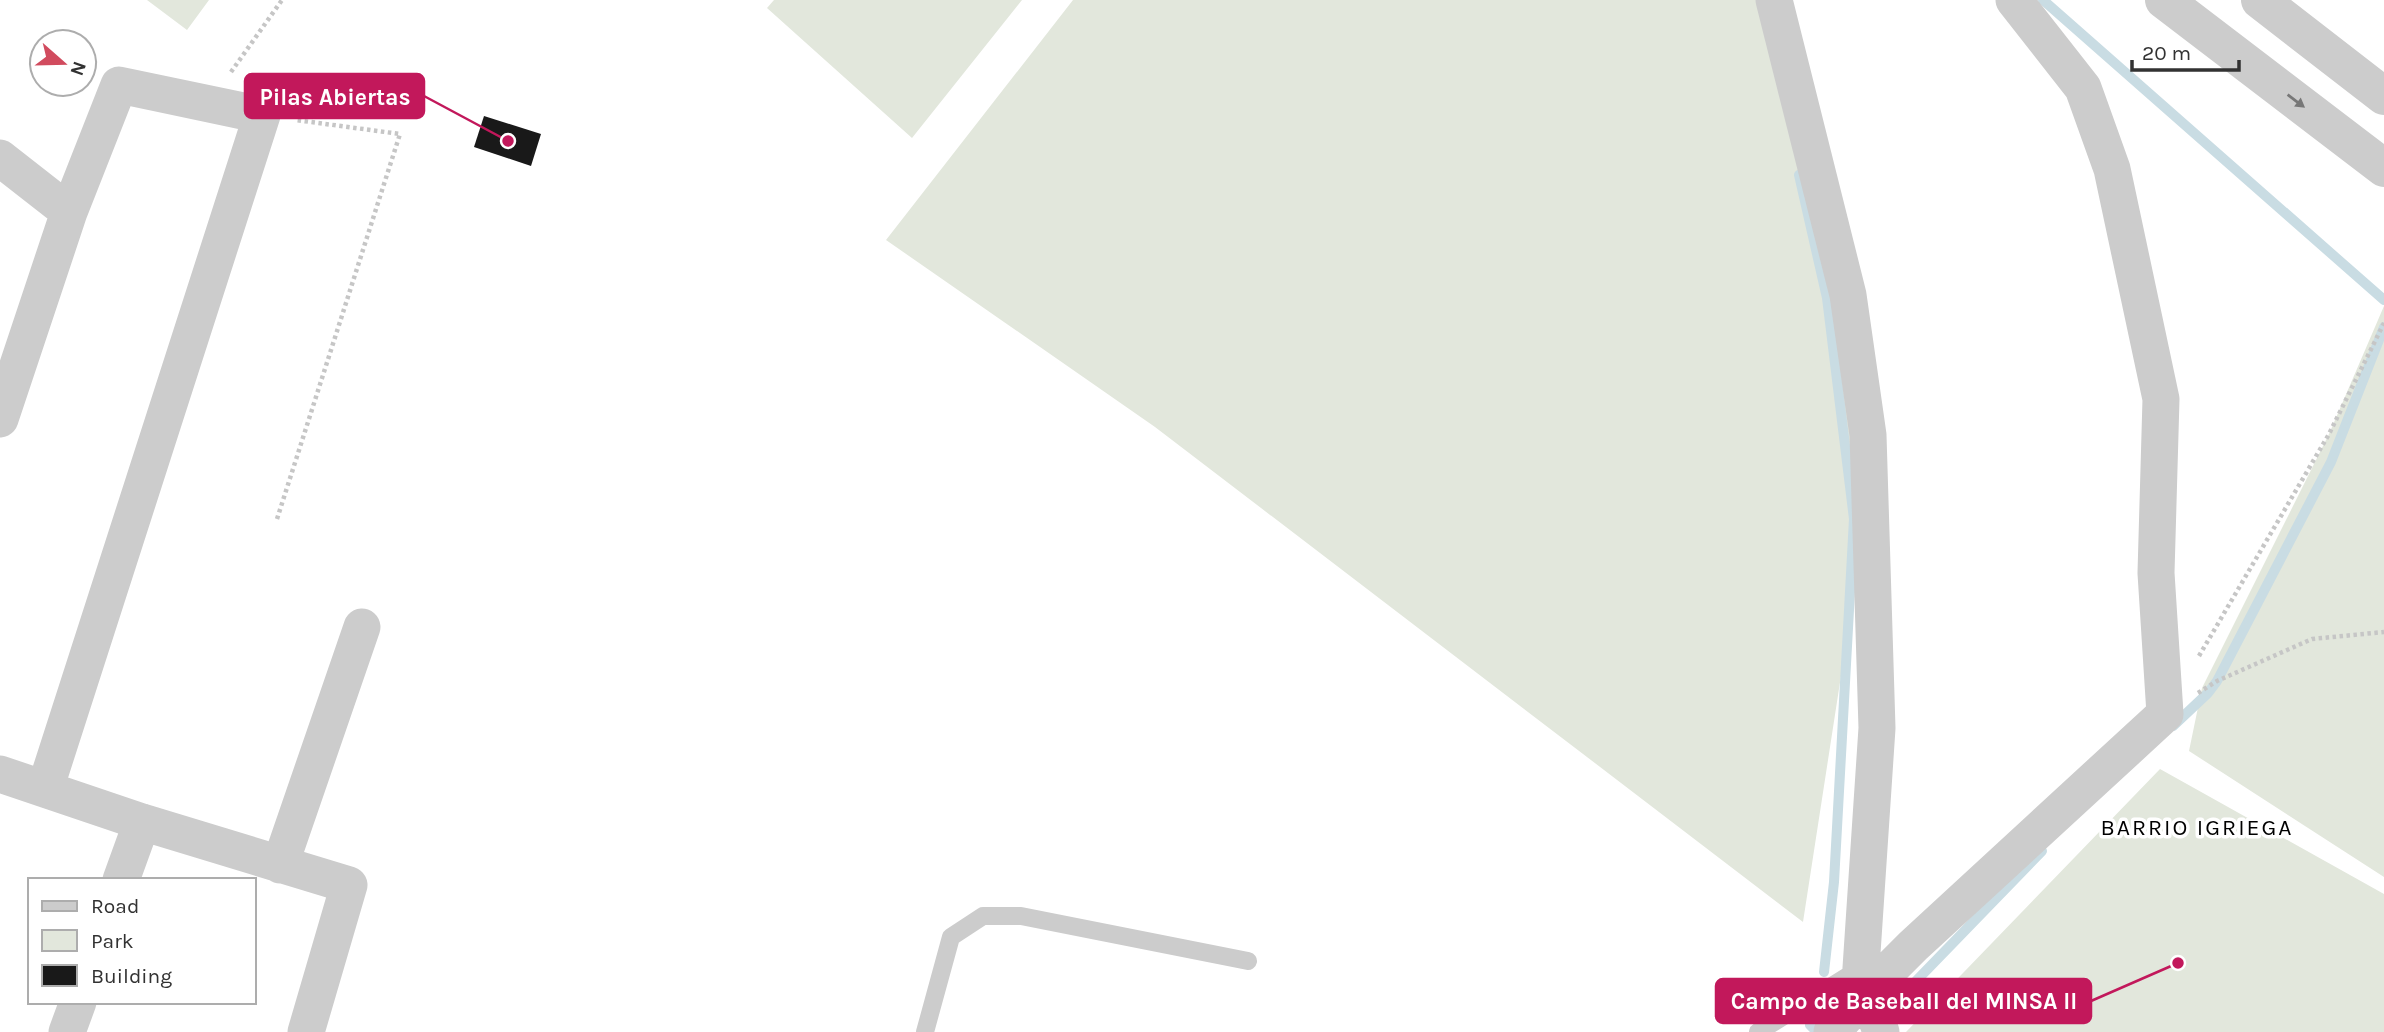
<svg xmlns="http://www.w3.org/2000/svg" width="2384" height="1032" font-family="Karla,sans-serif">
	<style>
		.green { fill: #e2e7dc }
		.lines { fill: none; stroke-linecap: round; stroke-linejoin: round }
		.stream { stroke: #c9dce3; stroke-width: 10 }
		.building { fill: #191919 }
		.path { stroke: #c6c6c6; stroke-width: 4.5; stroke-dasharray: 3.5 3.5; stroke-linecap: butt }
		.service { stroke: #ccc; stroke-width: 18 }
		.minor { stroke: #ccc; stroke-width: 37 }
		.tertiary { stroke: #ccc; stroke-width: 38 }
		.oneway { fill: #777 }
		.labels { text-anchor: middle; stroke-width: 7; stroke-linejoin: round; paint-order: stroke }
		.neighbourhood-label { font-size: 23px; letter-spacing: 2px; fill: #000; stroke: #fff }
		.leader { fill: none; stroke: #c2185b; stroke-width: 2.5 }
		.callout-dot { fill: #c2185b; stroke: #fff; stroke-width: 2.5 }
		.callout { fill: #c2185b; stroke: #c2185b; stroke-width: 2.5 }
		.callout-label { font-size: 23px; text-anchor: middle; font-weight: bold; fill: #fff }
	</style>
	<rect width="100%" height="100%" fill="#fff"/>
	<path class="green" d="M147 0H209L187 30Z
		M774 0H1022L912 138 767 8Z
		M1073 0H1763L1868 501 1803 922 1155 427 886 240Z
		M2384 306V877L2189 751 2202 688 2329 434Z
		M2160 769 2384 894V1032H1906Z"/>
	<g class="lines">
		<path class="stream" d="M2043 0 2384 300
			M1799 175 1827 298 1854 519 1834 882 1824 972
			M2173 726 2208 693 2217 681 2331 462 2384 327
			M1886 1012 2042 851
			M1817 1032 1810 1025 1818 1007"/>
	</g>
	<path class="building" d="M484 116 541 134 531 166 474 147Z"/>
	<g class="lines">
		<path class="path" d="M231 72 282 0
			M277 519 400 134 296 120
			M2199 656 2329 434 2384 323
			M2198 693 2217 681 2312 639 2384 632"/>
		<path class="service" d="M925 1032 951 937 983 916H1021L1248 961
			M1758 1032 1861 968"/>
		<path class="minor" d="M1774 0 1848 295 1868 435 1877 728 1861 968 1867 992 1881 1032
			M0 158 69 212
			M0 419 69 212 119 85 262 115 45 789
			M0 774 142 822 349 885 306 1032
			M280 865 362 627
			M121 880 142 822
			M67 1032 78 1002
			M1832 1032 1867 992 1913 946 2165 714 2156 573 2161 399 2112 169 2083 88 2014 0"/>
		<path class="tertiary" d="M2164 0 2384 168
			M2260 0 2384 96"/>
	</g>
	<defs><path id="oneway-solid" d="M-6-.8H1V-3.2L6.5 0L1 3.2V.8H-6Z" transform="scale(1.75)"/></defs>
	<use class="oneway" href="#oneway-solid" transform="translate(2296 101) rotate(37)"/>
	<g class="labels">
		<g class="neighbourhood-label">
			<text x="2197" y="835">BARRIO IGRIEGA</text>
		</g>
	</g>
	<path class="leader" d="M508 141L424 96M2178 963L2091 1001"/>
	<g class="callout-dot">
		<circle cx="508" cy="141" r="7"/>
		<circle cx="2178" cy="963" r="7"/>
	</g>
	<g class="callout">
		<rect x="245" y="74" width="179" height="44" rx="7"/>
		<rect x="1716" y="979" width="375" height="44" rx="7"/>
	</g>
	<g class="callout-label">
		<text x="335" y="105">Pilas Abiertas</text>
		<text x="1904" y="1009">Campo de Baseball del MINSA II</text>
	</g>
	<rect x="28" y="878" width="228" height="126" fill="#ffffff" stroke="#adadad" stroke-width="2"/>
	<rect x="42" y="901" width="35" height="10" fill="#cccccc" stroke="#adadad" stroke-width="2"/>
	<text x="91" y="913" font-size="21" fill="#323232">Road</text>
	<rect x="42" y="930" width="35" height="21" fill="#e2e7dc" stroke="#adadad" stroke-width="2"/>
	<text x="91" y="948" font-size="21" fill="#323232">Park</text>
	<rect x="42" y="965" width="35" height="21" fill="#191919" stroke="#adadad" stroke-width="2"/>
	<text x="91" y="983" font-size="21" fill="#323232">Building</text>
	<g transform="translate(63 63) rotate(110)"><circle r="33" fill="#ffffff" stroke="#adadad" stroke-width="2"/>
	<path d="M0-5L12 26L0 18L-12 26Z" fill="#d14b5e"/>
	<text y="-10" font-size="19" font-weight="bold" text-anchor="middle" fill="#323232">N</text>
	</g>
	<path d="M2132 60v10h107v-10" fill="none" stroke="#323232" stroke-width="3.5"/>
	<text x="2142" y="60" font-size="21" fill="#323232" stroke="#ffffff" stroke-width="5" paint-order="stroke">20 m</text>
</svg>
